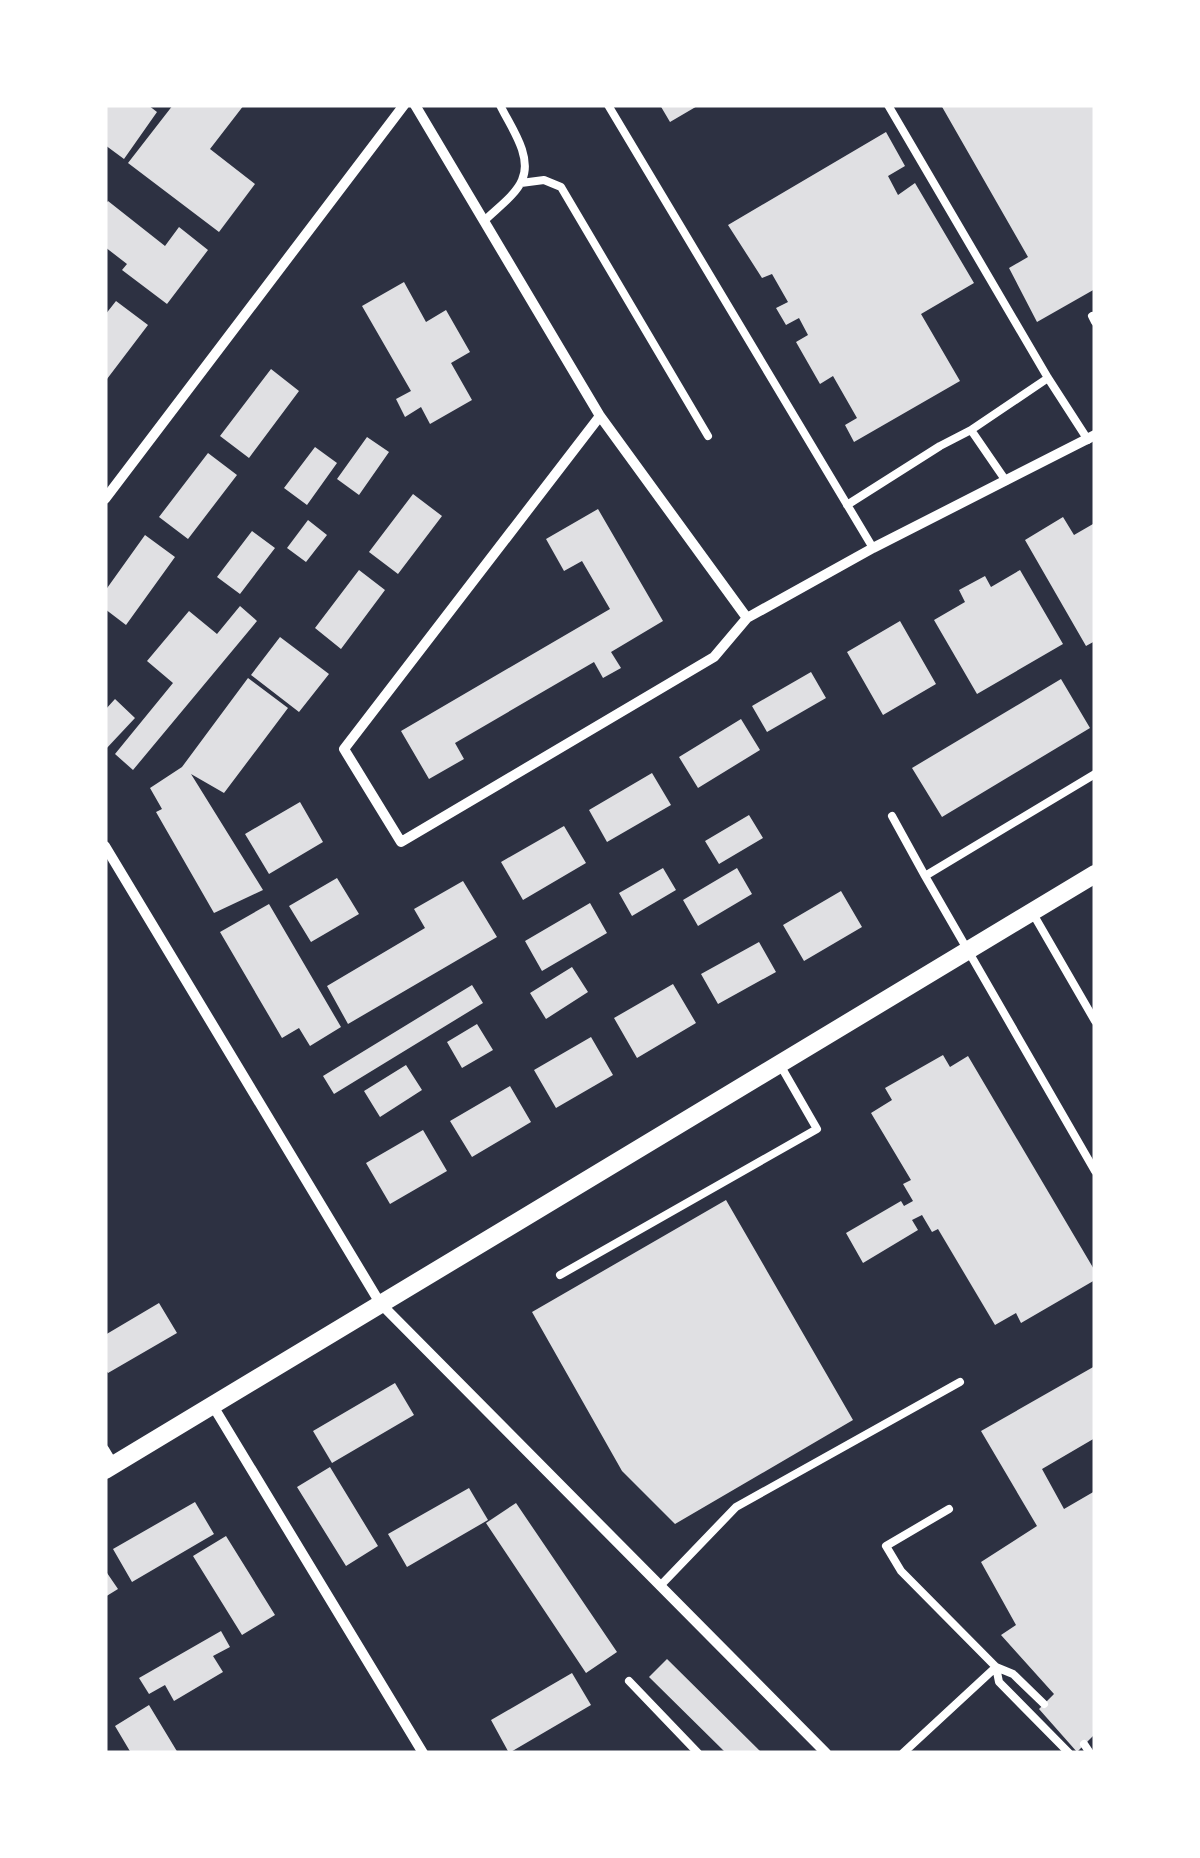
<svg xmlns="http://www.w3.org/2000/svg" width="1200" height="1858" font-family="Montserrat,sans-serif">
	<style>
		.building { fill: #e0e0e3 }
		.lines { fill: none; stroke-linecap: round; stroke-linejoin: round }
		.service { stroke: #fff; stroke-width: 8 }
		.minor { stroke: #fff; stroke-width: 10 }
		.tertiary { stroke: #fff; stroke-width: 18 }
	</style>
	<rect width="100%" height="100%" fill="#2d3142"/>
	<path class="building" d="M105 105H148L157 112 124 159 105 145Z
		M173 105H244L210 149 255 184 219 232 128 163Z
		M660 105H699L670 122Z
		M941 105H1095V289L1037 322 1009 268 1028 257Z
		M886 132 905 166 888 176 898 195 915 183 974 283 921 314 960 381 854 442 845 425 857 418 833 376 820 384 796 342 808 335 799 318 786 325 776 308 788 302 772 274 762 278 728 225Z
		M108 201 165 246 179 227 208 250 167 304 122 270 127 264 105 247V205Z
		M404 282 426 322 446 310 470 352 451 363 472 400 430 424 421 407 405 417 396 399 411 391 362 306Z
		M116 301 148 325 107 379 105 377V315Z
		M271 369 299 391 249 458 220 436Z
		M367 437 389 452 359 495 337 479Z
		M315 447 337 463 307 505 284 488Z
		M208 453 237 475 188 539 159 517Z
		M413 494 442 516 398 574 369 552Z
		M598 509 663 621 611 652 621 668 603 678 594 662 455 743 464 759 429 779 401 731 610 609 582 561 564 571 546 539Z
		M1063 517 1074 535 1093 524 1095 528V641L1086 646 1025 540Z
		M308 520 327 535 306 562 287 548Z
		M252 531 275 548 240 594 217 577Z
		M145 535 175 557 126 625 105 609V591Z
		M359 570 385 590 341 649 315 628Z
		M1020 570 1063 644 977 694 934 620 965 602 959 590 985 576 991 587Z
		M240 606 257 621 133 770 115 754 173 683 147 661 189 611 217 634Z
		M900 621 936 684 883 715 847 652Z
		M280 637 329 674 299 712 251 675Z
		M811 672 826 698 767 732 752 706Z
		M248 678 288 708 224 793 191 774 263 890 214 913 156 812 162 809 150 788 182 767Z
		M1061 679 1090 728 942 817 912 768Z
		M115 699 135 718 105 750V710Z
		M741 719 760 750 698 788 679 757Z
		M652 773 671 805 607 842 589 810Z
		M300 802 323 842 269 874 245 834Z
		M749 815 763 838 719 864 705 841Z
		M564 826 586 863 523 900 501 862Z
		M663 868 676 890 632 916 619 893Z
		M737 868 752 894 698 926 683 900Z
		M337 878 359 914 311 942 289 906Z
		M463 881 497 937 348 1024 327 986 425 928 414 909Z
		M841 891 862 927 804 961 783 925Z
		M590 903 607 933 542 971 525 941Z
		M269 904 341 1027 310 1046 299 1028 282 1038 220 932Z
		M759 942 776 972 718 1004 701 974Z
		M572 967 588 992 546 1019 530 993Z
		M673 984 696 1023 637 1058 614 1018Z
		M472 985 483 1003 334 1094 323 1076Z
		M477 1024 493 1050 462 1068 447 1042Z
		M591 1037 613 1075 556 1108 534 1070Z
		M943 1055 950 1067 968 1056 1095 1271V1280L1021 1323 1016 1313 995 1325 938 1229 932 1232 922 1215 912 1220 918 1230 863 1263 846 1233 901 1201 904 1206 913 1201 903 1184 911 1180 871 1113 892 1100 885 1088Z
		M406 1065 422 1090 380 1117 364 1091Z
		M510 1086 531 1122 472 1157 450 1121Z
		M423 1130 447 1171 390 1204 366 1163Z
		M726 1200 853 1420 675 1524 622 1471 532 1312Z
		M159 1303 177 1333 108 1373 105 1369V1335Z
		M1095 1366V1438L1042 1469 1064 1509 1095 1491V1734L1077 1752 1039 1709 1054 1694 1001 1635 1016 1625 981 1562 1037 1526 981 1431Z
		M395 1383 414 1415 332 1463 313 1431Z
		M330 1467 378 1546 346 1566 297 1487Z
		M469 1488 488 1520 407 1567 388 1534Z
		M195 1502 214 1534 132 1582 113 1549Z
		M516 1503 617 1652 586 1673 486 1523Z
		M226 1536 275 1615 242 1635 193 1556Z
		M105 1570 118 1589 105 1597Z
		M221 1631 230 1647 213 1656 223 1672 174 1701 165 1685 149 1694 139 1678Z
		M667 1659 762 1753H726L649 1677Z
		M572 1673 591 1705 509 1753 491 1720Z
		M149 1705 178 1753H131L115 1726Z"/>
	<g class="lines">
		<path class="service" d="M608 105 873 548
			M888 105 1048 378 1088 440
			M521 183 544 180 561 187 708 436
			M484 221C496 209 516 195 522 180 533 156 510 126 500 105
			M1092 316 1095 322
			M971 430 1048 378
			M847 505 940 446 971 430 1006 481
			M892 816 925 876 1095 774
			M925 876 1095 1171
			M1032 912 1095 1021
			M560 1275 817 1129 779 1063
			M105 1449 114 1464
			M949 1509 886 1546 901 1571 996 1667 999 1682 1069 1753
			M660 1586 736 1507 960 1382
			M629 1681 698 1753
			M1084 1744 1090 1753
			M903 1753 996 1667 1013 1674 1044 1704"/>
		<path class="minor" d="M415 105 600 416 747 618
			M600 416 344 749 401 842 714 657 747 618 873 548 1095 435
			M105 499 404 105
			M105 846 380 1303 826 1753
			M213 1406 423 1753"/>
		<path class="tertiary" d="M105 1470 1095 874"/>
	</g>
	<rect width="1200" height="1858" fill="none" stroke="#ffffff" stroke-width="215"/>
</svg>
